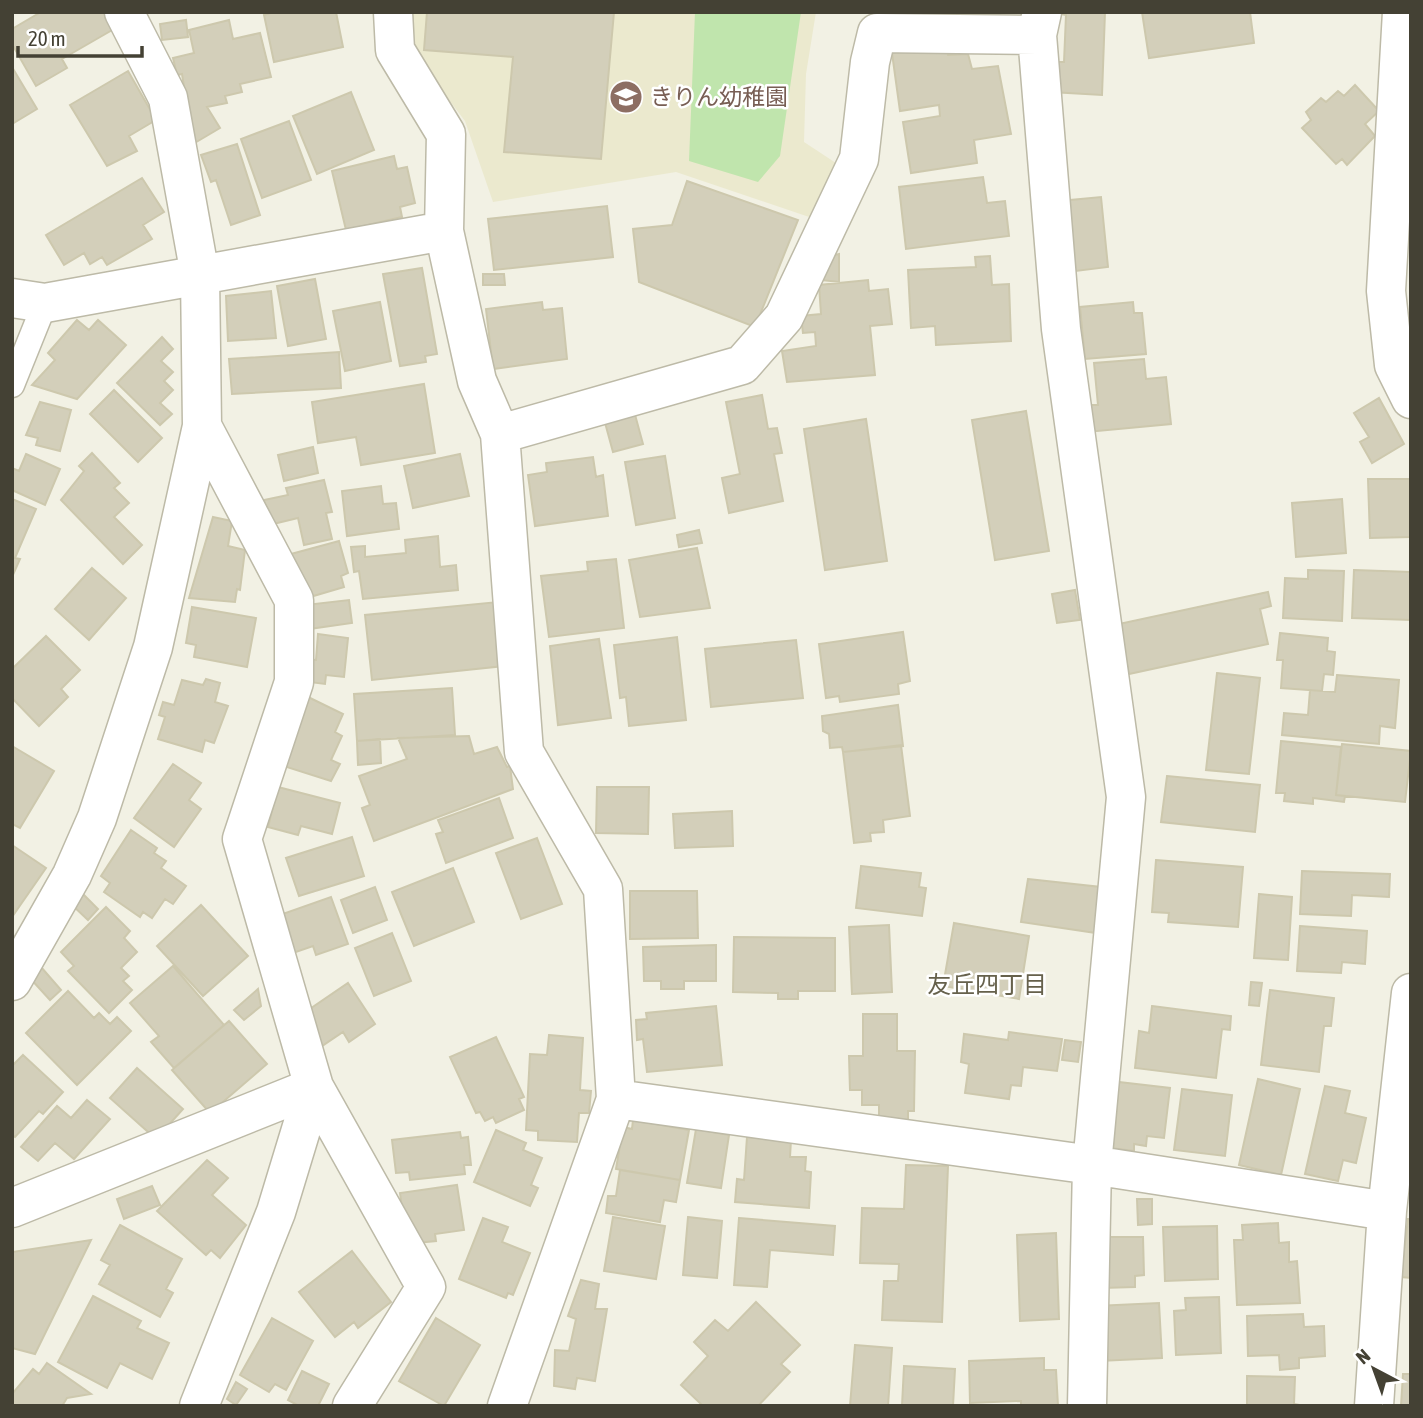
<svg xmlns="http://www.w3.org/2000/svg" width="1423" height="1418" font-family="'Asap Condensed','Noto Sans JP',sans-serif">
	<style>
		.education { fill: #ebe9ce }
		.green { fill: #c0e5ad }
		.building { fill: #d3cfba; stroke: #cdc8ad; stroke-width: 2 }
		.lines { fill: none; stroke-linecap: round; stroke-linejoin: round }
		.service-casing { stroke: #bdbaa7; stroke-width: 27 }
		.minor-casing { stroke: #bdbaa7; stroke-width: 41 }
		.service { stroke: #fff; stroke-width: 24 }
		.minor { stroke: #fff; stroke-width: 38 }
		.labels { text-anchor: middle; stroke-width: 5; stroke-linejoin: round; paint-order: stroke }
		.education-label { font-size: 23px; fill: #785e54; stroke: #fff; text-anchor: start }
		.neighbourhood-label { font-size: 24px; fill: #66614c; stroke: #fff }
	</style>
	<rect width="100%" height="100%" fill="#f2f1e4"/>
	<path class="education" d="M400 12H816L806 74 804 142 842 167 818 220 676 172 493 202 465 121 401 37Z"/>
	<path class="green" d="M695 12H801L780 156 758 182 689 161Z"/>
	<path class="building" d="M41 12H104L114 29 62 59 67 68 36 86 12 44V29Z
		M274 12H336L343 47 274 62 264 15Z
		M427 12H614L601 159 504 152 513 57 424 50Z
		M1051 12H1105L1102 95 1051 92 1052 62H1064L1066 15Z
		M1142 12H1250L1254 43 1149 58Z
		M186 20 188 37 162 40 160 24Z
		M229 20 233 39 260 33 271 77 240 84 242 92 225 96 227 103 207 107 220 128 193 144 182 74 177 75 173 58 194 53 189 30Z
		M946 45 948 55 968 54 972 69 998 66 1011 134 974 140 977 163 911 173 903 122 940 116 939 105 900 111 892 53Z
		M12 67 37 109 12 124Z
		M128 71 156 120 129 136 137 151 107 166 70 105Z
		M1355 85 1379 111 1365 124 1375 136 1347 165 1342 159 1336 164 1302 128 1311 120 1306 112 1321 98 1326 102 1338 91 1344 96Z
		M351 92 374 150 317 174 293 116Z
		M289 121 311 180 262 198 241 139Z
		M237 144 260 215 231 225 216 180 211 182 201 155Z
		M394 156 397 169 407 167 415 203 400 207 402 217 346 230 332 171Z
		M983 177 987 203 1005 201 1009 236 906 249 899 187Z
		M142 178 164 212 143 225 152 239 107 265 102 257 90 264 84 253 64 265 46 235Z
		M687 181 798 220 755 327 639 282 633 229 672 225Z
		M1101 197 1108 267 1068 272 1060 201Z
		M607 206 613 257 494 270 488 219Z
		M839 254V282L820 280 830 256Z
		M990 256 992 285 1009 284 1011 341 936 345 935 326 911 328 908 270 976 267 975 257Z
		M422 268 437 354 425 356 426 362 400 366 383 274Z
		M483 274H504L505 285H483Z
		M315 279 326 339 288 346 277 286Z
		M868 280 869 291 888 289 892 324 870 326 875 375 787 382 782 351 816 346 815 332 803 333 801 316 821 314 819 285Z
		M271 291 276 338 228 341 226 296Z
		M380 302 391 361 345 371 333 311Z
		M542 302 543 310 562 308 567 359 493 369 486 309Z
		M1133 302 1134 313H1142L1146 354 1085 359 1080 307Z
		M77 320 89 330 98 320 126 345 77 399 32 385 55 360 48 353Z
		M162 337 173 349 161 361 173 372 164 381 173 390 160 403 172 414 160 425 117 383Z
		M339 352 341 388 232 394 229 359Z
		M1144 359 1146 379 1166 377 1171 424 1087 432 1084 405H1098L1094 363Z
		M424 384 435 453 361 465 356 437 318 443 312 402Z
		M114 390 162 438 138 462 90 414Z
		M762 395 768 429 777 428 782 453 774 454 783 501 729 513 722 478 740 474 726 402Z
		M1379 398 1404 444 1372 463 1360 442 1369 437 1354 413Z
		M40 402 71 410 60 451 36 445 38 438 26 435Z
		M634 411 643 444 613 452 604 419Z
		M1026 411 1049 551 995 560 972 420Z
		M866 419 887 561 825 570 804 429Z
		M313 447 318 473 284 481 278 455Z
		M92 453 120 483 114 488 129 503 114 517 142 545 123 564 61 500 84 471 79 466Z
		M26 454 60 469 45 505 12 490V468L19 471Z
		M460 454 469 496 413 508 404 466Z
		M665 456 675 518 636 525 625 462Z
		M593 457 596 477 603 475 608 516 535 526 528 475 547 472 546 463Z
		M1368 479H1411V537L1370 538Z
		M324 480 332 512 326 513 332 539 304 545 298 518 269 525 264 500 288 495 286 488Z
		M381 486 383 504 396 503 399 529 347 536 342 491Z
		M12 499 36 509 15 558 20 559 12 577Z
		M1342 499 1346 553 1296 557 1292 503Z
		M213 517 232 521 228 546 245 550 240 590 237 589 235 602 189 598Z
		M699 530 702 543 679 547 677 535Z
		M438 536 440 567 456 565 458 590 363 599 359 571 354 572 351 547 365 546V557L406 553 405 540Z
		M339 541 348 573 341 576 344 587 310 597 300 584 291 554Z
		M697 548 710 608 640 617 629 560Z
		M616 559 624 628 549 637 541 576 588 571 587 562Z
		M92 568 126 598 89 640 55 609Z
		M1308 570 1344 571 1342 621 1283 618 1285 578 1308 579Z
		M1354 570 1411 572V620L1352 618Z
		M1075 590 1080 620 1057 623 1052 594Z
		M1268 592 1271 606 1260 609 1268 644 1129 674 1119 624Z
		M349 600 352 623 309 629 305 605Z
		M498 602 504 666 372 680 365 615Z
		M192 607 256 618 247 667 194 657 196 645 186 643Z
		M903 632 910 681 898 684 899 694 840 702 839 696 826 698 819 644Z
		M1280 633 1328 638 1327 651 1335 652 1333 675 1324 674 1322 691 1281 688 1283 660H1277Z
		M318 634 348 638 344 677 326 675 325 684 301 681 303 659 316 660Z
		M46 636 80 670 61 689 68 697 39 726 12 698V669Z
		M677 637 686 720 629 726 626 697 620 698 614 645Z
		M599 639 611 718 558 725 550 646Z
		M796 640 803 698 711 707 705 649Z
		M1217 673 1260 678 1249 774 1206 770Z
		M1337 675 1399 680 1395 728 1380 726 1379 744 1282 735 1284 713 1308 715 1310 690 1335 692Z
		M206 679 220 683 215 702 228 706 214 743 205 740 202 752 158 739 165 717 159 715 163 702 174 705 182 680 203 685Z
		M452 688 455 735 357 741 354 694Z
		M306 696 343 714 335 732 342 736 331 760 340 764 331 781 271 762Z
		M898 705 903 746 843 752 842 747 830 748 829 734 823 731 822 716Z
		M469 736 474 754 497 747 507 767 510 766 513 789 374 841 362 808 370 805 359 776 407 759 398 738Z
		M380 739 381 763 358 765 357 741Z
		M1281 741 1341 747 1336 795 1345 796 1344 802 1313 798V804L1284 801 1285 793H1276Z
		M1342 744 1411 751 1405 802 1336 795Z
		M901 745 910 816 883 820 884 832 870 833 871 841 854 843 843 752Z
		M12 746 54 771 20 828 12 824Z
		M173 764 201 783 189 800 201 809 174 847 134 818Z
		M1167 776 1260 785 1255 832 1161 822Z
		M278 787 340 803 332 834 301 826 298 835 268 827Z
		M597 787H649L648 834 596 833Z
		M499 798 513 838 446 863 436 834 443 832 438 820Z
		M732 811 733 846 675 848 673 814Z
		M131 830 157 848 154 853 166 861 161 868 186 886 173 904 165 899 152 918 143 912 140 917 104 892 110 883 101 876Z
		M352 837 364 876 299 896 286 858Z
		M537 838 562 904 521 919 496 853Z
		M12 845 46 868 12 917Z
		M1156 860 1243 867 1238 927 1168 922 1169 913 1152 912Z
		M861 866 921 873 919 887 926 888 922 916 856 908Z
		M453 868 474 922 414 946 392 892Z
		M1302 871 1390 874 1389 897 1352 895 1351 916 1300 914Z
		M1028 879 1110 888 1103 934 1021 922Z
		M375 887 387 920 353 933 341 900Z
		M630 891H697L698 938 630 939Z
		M82 893 98 909 88 920 72 905Z
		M1259 894 1292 897 1288 960 1254 958Z
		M331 897 348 944 316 955 313 946 290 954 274 917Z
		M201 905 248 956 203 996 157 946Z
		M106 907 130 931 124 938 137 952 121 968 129 976 123 981 132 990 109 1013 68 971 74 966 61 952Z
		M954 923 1029 936 1019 999 943 986Z
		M889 925 892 992 852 994 849 927Z
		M1300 926 1367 931 1365 964 1342 962 1341 973 1297 971Z
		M392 933 411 981 374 996 355 948Z
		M734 937 835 938V991H798V999H778V993L733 992Z
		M716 945V981H684V989H661V981H644L643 947Z
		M173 966 224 1025 174 1068 151 1042 159 1036 130 1003Z
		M41 967 61 990 50 1000 29 977Z
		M1251 982 1262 983 1259 1006 1249 1005Z
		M348 983 375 1024 349 1042 343 1032 322 1046 301 1015Z
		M258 989 261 1006 244 1020 234 1010Z
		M1270 990 1334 998 1331 1026H1324L1319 1072 1261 1065Z
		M68 991 94 1018 99 1013 110 1024 117 1017 131 1031 77 1085 26 1033Z
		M716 1006 722 1065 647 1072 643 1039 637 1040 636 1020 647 1019 646 1013Z
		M1152 1006 1231 1016 1230 1030 1222 1029 1216 1078 1135 1068 1139 1031 1149 1033Z
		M863 1014H897V1051H915L914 1111H908V1123L879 1118V1105H862V1090H850L849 1056H863Z
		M229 1021 267 1064 210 1113 172 1070Z
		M1009 1032 1062 1039 1057 1071 1023 1067 1021 1086 1011 1085 1009 1099 965 1093 969 1064 961 1062 964 1034 1008 1040Z
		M549 1035 583 1038 580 1090 591 1091 589 1113H579L577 1142 538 1140V1131L526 1130 530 1054 547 1055Z
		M496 1037 524 1097 519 1099 524 1110 496 1123 493 1117 485 1121 480 1112 476 1113 450 1057Z
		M1065 1040 1081 1042 1078 1062 1062 1060Z
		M23 1055 63 1092 43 1114 39 1111 15 1137 12 1135V1066Z
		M137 1068 183 1109 156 1139 110 1098Z
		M1258 1079 1300 1089 1281 1175 1239 1165Z
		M1119 1082 1170 1088 1164 1138 1147 1136 1146 1146 1134 1144V1151L1111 1148Z
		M1325 1086 1350 1091 1345 1113 1366 1118 1356 1163 1343 1160 1338 1181 1305 1174Z
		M1182 1089 1232 1095 1225 1156 1174 1150Z
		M87 1100 110 1119 74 1159 55 1143 38 1161 21 1147 57 1106 71 1118Z
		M633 1120 689 1130 680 1180 616 1169 623 1127 632 1129Z
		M696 1129 729 1135 721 1188 687 1183Z
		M496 1130 526 1143 523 1150 542 1158 531 1185 538 1188 530 1206 474 1182Z
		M460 1132 461 1138 468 1137 471 1165H464L465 1174 410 1180 409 1172 396 1173 392 1140Z
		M747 1137 791 1140 790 1157H806L805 1171 811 1172 809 1208 735 1202 737 1179 744 1180Z
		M207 1160 228 1178 212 1195 246 1225 220 1258 211 1250 206 1255 157 1211Z
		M906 1165 948 1166 942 1322 882 1320 884 1281H898L899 1264 860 1263 862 1208 904 1209Z
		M620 1170 680 1180 676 1202 664 1200 660 1222 606 1213 608 1196H616Z
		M457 1185 464 1230 435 1234 436 1241 416 1243 404 1223 400 1193Z
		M152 1186 160 1205 124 1219 117 1199Z
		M1137 1199H1152V1224L1138 1225Z
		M613 1217 665 1226 656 1279 604 1271Z
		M688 1217 722 1221 717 1278 683 1275Z
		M483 1218 508 1227 502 1242 530 1253 513 1295 508 1293 506 1298 459 1279Z
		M739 1218 835 1226 833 1255 770 1250 767 1287 734 1285Z
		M1408 1219H1411V1278L1401 1277Z
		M1278 1223 1279 1243 1289 1242V1262L1297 1261 1300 1303 1237 1305 1234 1240H1243L1242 1225Z
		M120 1225 182 1259 166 1289 173 1293 160 1317 99 1284 110 1265 101 1260Z
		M1217 1226 1218 1279 1165 1281 1163 1227Z
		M1056 1233 1059 1319 1020 1321 1017 1235Z
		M1097 1237H1143L1144 1275 1135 1276V1287L1102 1288Z
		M91 1240 35 1354 12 1348V1252Z
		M352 1251 391 1302 358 1328 354 1322 335 1337 299 1292Z
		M581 1280 599 1284 595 1309H607L595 1381 577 1378 575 1389 554 1386 555 1350 569 1351 576 1319 568 1316Z
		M93 1296 141 1321 137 1328 169 1343 152 1379 120 1363 107 1388 58 1362Z
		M1219 1297 1221 1353 1176 1355 1174 1311 1186 1310 1185 1298Z
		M756 1302 800 1345 781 1364 790 1372 758 1406H703L681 1385 708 1356 694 1342 715 1320 728 1331Z
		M1159 1303 1162 1358 1099 1361 1096 1306Z
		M1303 1314 1304 1327 1324 1326 1325 1356 1299 1358V1368L1280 1370 1279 1355 1248 1356 1247 1316Z
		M272 1318 313 1341 286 1390 275 1384 269 1392 240 1375Z
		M436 1318 480 1345 444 1406 399 1381Z
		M855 1345 892 1348 888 1406H850Z
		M1044 1358V1370H1056L1058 1406H1021V1401L970 1403 969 1361Z
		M47 1363 91 1394 67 1398 62 1406H12V1394L33 1369 39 1374Z
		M904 1366 955 1369 953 1406H902Z
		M302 1371 329 1384 318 1406H299L288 1400Z
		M1403 1374H1411V1406H1401Z
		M1247 1376 1295 1377 1294 1404 1305 1406H1247Z
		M236 1382 247 1389 236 1405 227 1399Z"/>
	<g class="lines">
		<defs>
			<path id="service" d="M12 385 45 303"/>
			<path id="minor" d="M124 12 168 98 200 275 202 426 294 600V682L242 839 314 1087 426 1287 352 1406
				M393 12 395 50 446 134 444 231 477 381 500 434 524 752 603 889 616 1099 1092 1165 1387 1211
				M1042 12 1037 35 1061 329 1126 797 1092 1165 1087 1406
				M1402 12 1386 291 1394 365 1411 399
				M12 298 45 303 444 231
				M500 434 742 365 784 317 859 159 870 62 877 33 1037 35
				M12 981 72 875 97 818 153 647 202 426
				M12 1208 314 1087 276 1212 199 1406
				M507 1406 616 1099
				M1374 1406 1387 1211 1411 993"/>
		</defs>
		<use href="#service" class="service-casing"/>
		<use href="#minor" class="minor-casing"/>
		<use href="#service" class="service"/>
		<use href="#minor" class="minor"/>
	</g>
	<defs>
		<symbol id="school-disc" viewBox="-11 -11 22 22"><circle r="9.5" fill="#8d6e63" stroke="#fff"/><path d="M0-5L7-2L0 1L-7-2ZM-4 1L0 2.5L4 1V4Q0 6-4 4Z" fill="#fff"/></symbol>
	</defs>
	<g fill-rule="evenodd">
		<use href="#school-disc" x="607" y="78" width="38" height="38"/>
	</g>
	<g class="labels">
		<g class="education-label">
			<text x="650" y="105">きりん幼稚園</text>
		</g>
		<g class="neighbourhood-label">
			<text x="987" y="993">友丘四丁目</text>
		</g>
	</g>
	<rect width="1423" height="1418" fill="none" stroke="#444134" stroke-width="28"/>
	<g transform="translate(1374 1369) rotate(319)" stroke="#ffffff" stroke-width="5" paint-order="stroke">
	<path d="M0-5L12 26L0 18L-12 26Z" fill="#444134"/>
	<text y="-10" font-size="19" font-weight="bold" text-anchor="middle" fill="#444134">N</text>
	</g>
	<path d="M18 46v10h124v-10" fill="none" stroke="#444134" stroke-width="3.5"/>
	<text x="28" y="46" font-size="21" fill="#444134" stroke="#ffffff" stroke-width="5" paint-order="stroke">20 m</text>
</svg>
